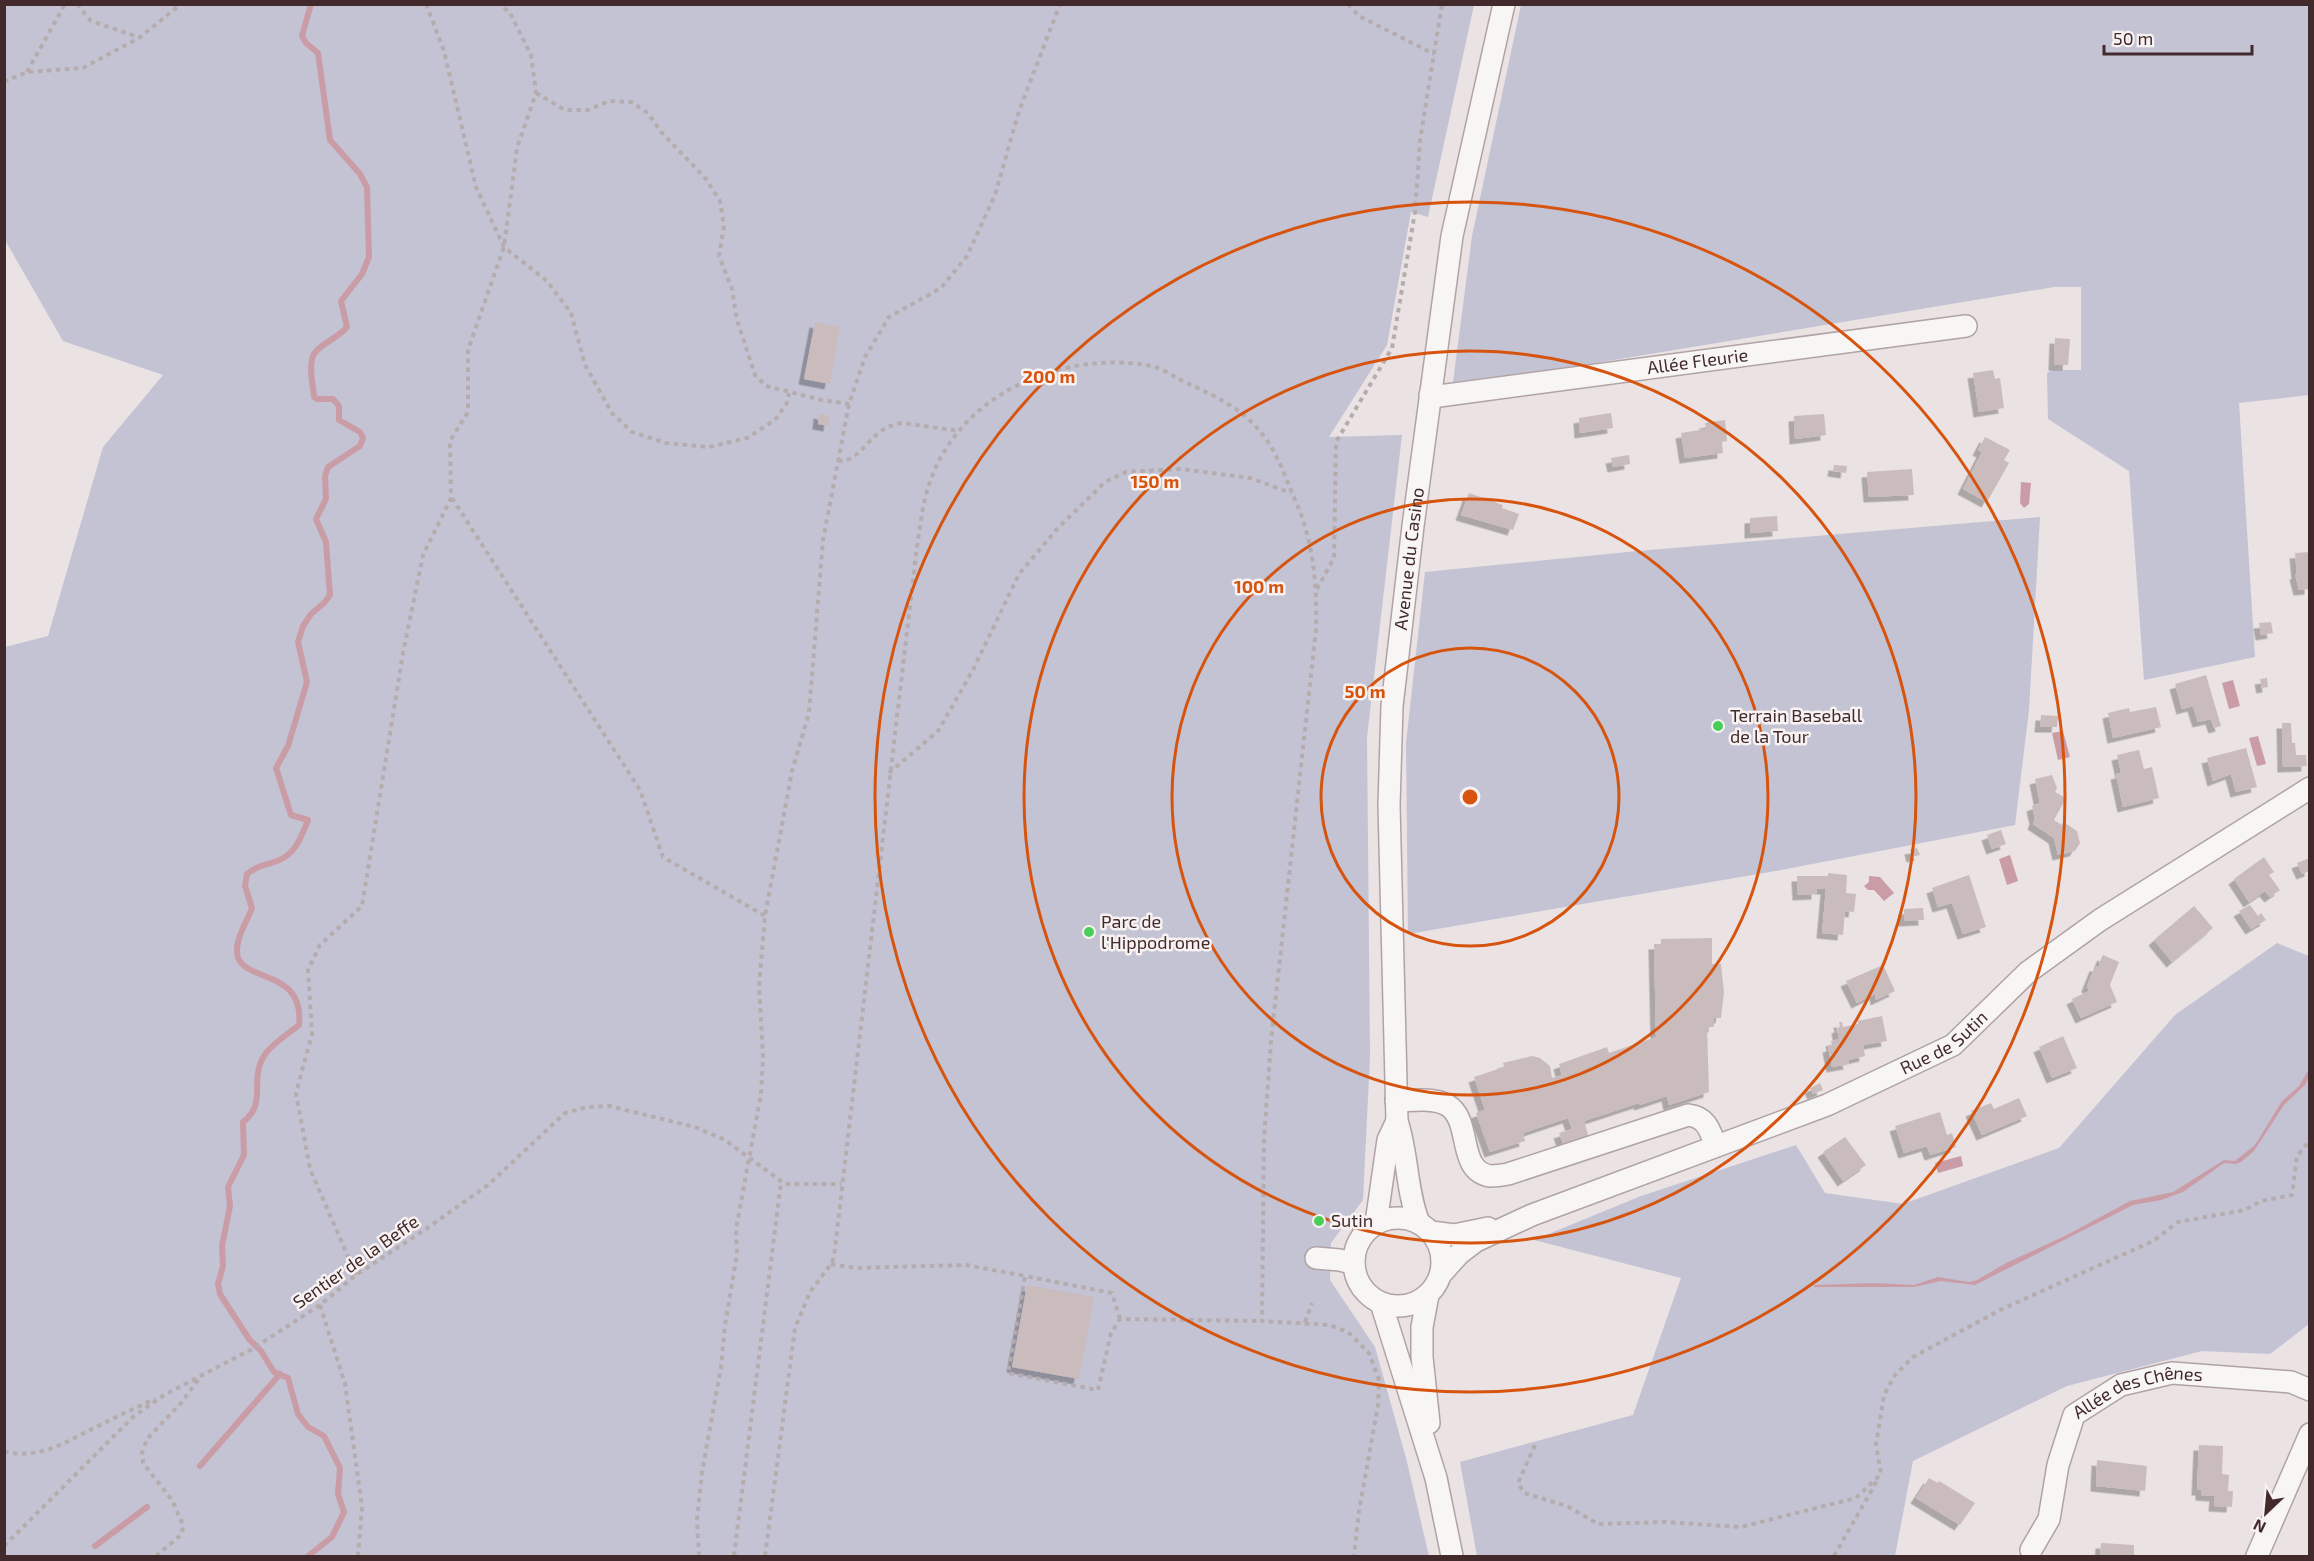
<svg xmlns="http://www.w3.org/2000/svg" width="2314" height="1561" font-family="'Exo 2',sans-serif">
	<style>
		.green { fill: #c3c3d4 }
		.water { fill: #ca9da6 }
		.lines { fill: none; stroke-linecap: round; stroke-linejoin: round }
		.stream { stroke: #ca9da6; stroke-width: 6 }
		.building { fill: #cabcbd; filter: url(#shadow) }
		.minor-casing { stroke: #b1a3a5; stroke-width: 24 }
		.path { stroke: #b6acad; stroke-width: 4; stroke-dasharray: 4.5 4.5; stroke-linecap: butt }
		.minor { stroke: #f8f5f5; stroke-width: 21 }
		.ring { fill: none; stroke: #d7540f; stroke-width: 3 }
		.poi-dot { fill: #47cf59; stroke: #f8f2f2; stroke-width: 2 }
		.labels { text-anchor: middle; stroke-width: 5; stroke-linejoin: round; paint-order: stroke }
		.street-label { font-size: 18px; fill: #422a2c; stroke: #f8f2f2 }
		.poi-label { font-size: 18px; fill: #422a2c; stroke: #f8f2f2; text-anchor: start }
		.centre { fill: #d7540f; stroke: #f8f2f2; stroke-width: 3 }
		.ring-label { font-size: 18px; text-anchor: middle; font-weight: bold; fill: #d7540f; stroke: #f8f2f2; stroke-width: 5; stroke-linejoin: round; paint-order: stroke }
	</style>
	<defs>
		<filter id="shadow"><feDropShadow dx="-5.5" dy="5.5" stdDeviation="0" flood-color="#0004"/></filter>
	</defs>
	<rect width="100%" height="100%" fill="#eae2e3"/>
	<path class="green" d="M5 5H1474L1428 217 1411 212 1387 345 1329 437 1402 435 1367 737 1370 1056 1363 1200 1331 1243 1330 1280 1375 1347 1406 1458 1429 1556H5V647L48 636 103 447 163 375 63 341 5 240Z
		M1521 5H2309V395L2239 403 2255 657 2144 680 2129 471 2048 419 2047 373 2052 370H2081V287H2054L1584 365 1453 382 1472 236Z
		M2040 517 2029 710 2015 825 1781 870 1408 934 1406 743 1425 572 1638 551Z
		M2277 943 2309 956V1324L2270 1354 2202 1351 2067 1386 1913 1461 1895 1556H1477L1460 1462 1633 1415 1681 1278 1534 1240 1641 1196 1796 1145 1825 1193 1903 1204 2059 1148 2175 1015Z"/>
	<path class="water" d="M2021 482 2031 483 2029 504 2024 508 2020 503Z
		M2233 680 2240 706 2229 709 2222 683Z
		M2063 731 2070 757 2058 760 2052 733Z
		M2258 736 2266 764 2257 766 2249 738Z
		M2010 855 2018 881 2007 885 1999 859Z
		M1869 876 1880 877 1894 893 1884 901 1874 890H1868L1864 886 1869 882Z
		M2309 1069V1077L2305 1085 2284 1105 2254 1151 2241 1162 2236 1164 2224 1163 2183 1192 2161 1200 2133 1205 1975 1285 1941 1281 1914 1287H1814V1285L1873 1283 1914 1285 1938 1277 1969 1282 1977 1280 2006 1263 2065 1236 2130 1201 2173 1192 2224 1160 2235 1161 2255 1145 2282 1101 2299 1086Z
		M1961 1156 1963 1166 1938 1173 1935 1163Z"/>
	<g class="lines">
		<path class="stream" d="M200 1466 280 1374
			M95 1546 147 1507
			M308 1556 332 1537 344 1512 338 1494 340 1468 324 1436 308 1427 298 1414 288 1378 274 1372 261 1351 249 1339 220 1294 218 1284 223 1266 222 1246 230 1206 228 1187 244 1155 243 1122C269 1102 247 1079 266 1053 275 1042 289 1033 299 1025 305 966 238 984 237 952 236 938 247 921 252 908L245 886 247 874C258 865 264 866 277 861 296 854 301 837 308 820L291 815 276 768 288 746 307 682 298 642 303 626 311 614 324 603 330 595 326 542 316 519 326 499 325 476 328 467 360 446 363 438 360 432 339 420V406L333 399H317L314 397C313 385 308 364 314 354 320 344 338 338 347 327L341 301 362 274 369 257 367 187 360 174 330 140 318 53 306 43 302 36 311 4"/>
	</g>
	<path class="building" d="M815 322 840 327 830 384 804 379Z
		M2055 338 2070 339 2068 365H2054Z
		M1993 370 1995 379 2000 378 2004 408 1979 412 1973 373Z
		M819 413 830 416 829 426 818 424Z
		M1611 413 1613 428 1580 433 1579 418Z
		M1824 414 1826 435 1795 439 1794 416Z
		M1725 420 1727 441 1722 442 1723 453 1685 458 1681 433 1706 429 1705 423Z
		M1985 437 2010 450 2004 460 2009 463 1987 502 1963 489 1982 452 1978 450Z
		M1629 455 1630 464 1613 467 1611 458Z
		M1834 465 1847 466 1846 473 1833 471Z
		M1912 469 1914 495 1869 497 1867 472Z
		M1469 493 1503 505 1502 508 1519 514 1513 530 1461 515Z
		M1777 516 1778 531 1750 533V518Z
		M2310 552V589L2299 590 2295 574H2297L2295 553Z
		M2271 622 2273 633 2261 635 2259 623Z
		M2206 675 2221 726 2214 728 2211 719 2198 722 2193 706 2182 709 2175 684Z
		M2267 678 2268 687 2262 688 2260 679Z
		M2156 707 2161 727 2113 738 2108 713 2129 708 2130 712Z
		M2041 715 2058 716 2057 727H2040Z
		M2282 723H2291L2292 743H2295L2296 755H2306L2307 766 2283 767Z
		M2246 748 2257 787 2236 792 2231 774 2213 781 2207 758Z
		M2139 750 2144 769 2152 767 2159 798 2123 807 2116 774 2121 773 2117 755Z
		M2052 775 2057 788 2055 792 2066 798 2054 820 2062 825 2063 822 2077 831 2080 843 2075 851 2058 855 2054 838 2033 824 2035 819 2032 806 2040 803 2035 779Z
		M2001 830 2006 844 1992 849 1987 835Z
		M1917 848 1920 855 1912 857 1910 849Z
		M2264 857 2274 872 2269 875 2280 890 2270 897 2265 891 2249 902 2234 879Z
		M2310 858V871L2302 874 2297 863Z
		M1828 873 1847 875 1846 893 1856 894 1854 912 1845 911 1843 935 1822 933 1826 889H1817V894L1798 895 1797 876H1828Z
		M1969 875 1986 927 1963 934 1952 903 1938 907 1932 888Z
		M2250 905 2258 916 2261 913 2266 920 2251 929 2239 911Z
		M2194 906 2213 928 2172 962 2154 940Z
		M1923 908 1924 920 1904 921V909Z
		M1712 938V964H1721L1724 992 1721 1018H1714V1027H1707L1709 1092 1669 1105 1667 1096 1640 1105 1639 1103 1584 1121 1589 1138 1564 1146 1559 1133 1572 1129 1568 1118 1523 1133 1525 1141 1490 1152 1476 1113 1485 1110 1474 1077 1504 1067 1503 1063 1532 1056 1540 1058 1550 1066 1552 1078 1562 1075 1559 1064 1607 1047 1609 1053 1656 1037 1654 944H1661V939Z
		M2103 955 2119 962 2110 985 2117 1002 2081 1018 2072 999 2089 991 2087 986 2095 966H2100L2099 963Z
		M1883 965 1895 991 1876 1000 1875 994 1857 1003 1846 981Z
		M1882 1016 1887 1041 1863 1045 1865 1056 1848 1060 1849 1064 1832 1067 1828 1047 1832 1046 1831 1041 1839 1039 1837 1028 1840 1027 1839 1022H1842L1843 1027 1858 1024V1021Z
		M2063 1036 2077 1068 2052 1078 2039 1047Z
		M1820 1083 1823 1090 1813 1094 1810 1088Z
		M2019 1098 2027 1116 1982 1135 1971 1111 1991 1103 1994 1109Z
		M1940 1112 1947 1135 1952 1133 1956 1147 1930 1155 1927 1146 1904 1153 1895 1126Z
		M1845 1137 1866 1165 1843 1181 1823 1152Z
		M1027 1285 1094 1297 1079 1379 1012 1367Z
		M2199 1445 2223 1446 2222 1474 2229 1475 2228 1491H2233L2232 1507 2214 1506 2215 1496 2201 1495V1490H2197Z
		M2097 1460 2147 1466 2145 1491 2096 1486Z
		M1929 1478 1938 1483 1939 1481 1975 1503 1960 1525 1916 1498Z
		M2101 1543 2134 1545V1556H2100Z"/>
	<g class="lines">
		<defs>
			<g id="minor">
				<path id="s1" d="M1430 395 1439 396 1966 326"/>
				<path d="M1396 1101C1411 1101 1433 1097 1447 1105 1473 1120 1456 1170 1490 1176 1495 1176 1503 1175 1508 1174L1688 1115C1707 1117 1710 1131 1716 1146"/>
				<circle cx="1398" cy="1262" r="44"/>
				<path d="M1376 1223 1388 1140 1397 1121"/>
				<path id="s2" d="M1419 1223C1406 1190 1408 1154 1397 1121L1389 805 1392 706 1413 526 1452 236 1504 4"/>
				<path d="M1431 1232 1454 1235 1488 1228"/>
				<path d="M1316 1258 1340 1260 1354 1264"/>
				<path id="s3" d="M1441 1274 1459 1254 1476 1241 1532 1215 1827 1105 1953 1045 2028 972 2100 920 2310 788"/>
				<path d="M1428 1295 1422 1327V1357L1429 1423"/>
				<path d="M1381 1303 1436 1478 1452 1556"/>
				<path id="s4" d="M2031 1550 2049 1519 2058 1465 2074 1415 2121 1385 2172 1373 2291 1382 2310 1390"/>
				<path d="M2257 1556 2310 1434"/>
			</g>
		</defs>
		<use href="#minor" class="minor-casing"/>
		<path class="path" d="M77 4 91 21 138 37
			M426 4 444 51 476 187 504 247 547 281 571 313 585 365 612 413 632 432 666 443 709 447 747 438 775 420 787 403 789 393
			M1348 4 1359 16 1434 54
			M27 72 65 4
			M4 82 27 72 83 68 139 38 181 4
			M536 93 565 110H588L609 101 631 102 648 113 661 132 706 179 720 201 724 226 719 256 732 289 737 320 755 375 766 386 822 400 849 404
			M838 461C863 463 869 426 903 423L959 431
			M452 498 640 790 663 857 765 916
			M1317 589 1334 558 1336 442 1392 348 1415 212 1420 140 1442 4
			M889 773 938 731 973 670 1019 574 1058 528 1105 482 1126 472 1181 469 1250 478 1291 493
			M831 1264 856 1268 966 1265 1025 1276
			M356 1275 310 1169 296 1093 312 1034 308 970 320 945 362 906 403 653 423 555 451 498 450 441 468 412V350L504 247 517 148 536 93 531 55 510 13 500 4
			M320 1305 345 1384 362 1507 358 1556
			M1120 1319 1112 1293 1025 1276 1008 1373 1098 1390 1111 1333 1120 1319 1262 1321
			M1305 1322 1312 1303
			M1535 1445 1518 1483 1524 1493 1567 1506 1598 1524 1665 1522 1741 1527 1856 1498 1881 1474 1876 1445 1884 1395 1895 1375 1913 1357 2000 1310 2153 1241 2178 1222 2245 1210 2261 1201 2292 1195 2297 1156 2310 1140
			M4 1451C39 1461 67 1441 96 1427 116 1417 135 1408 155 1399
			M4 1546 133 1417 164 1395 254 1348 320 1305 356 1275 426 1229 488 1185 565 1113 587 1107 609 1106 695 1127 725 1140 785 1184H841
			M156 1556 182 1534 183 1525 172 1500 143 1463 142 1453 147 1439 181 1403 201 1376
			M699 1556 697 1520 702 1472 721 1367 725 1325 737 1254 736 1229 761 1094 763 1057 759 986 765 916 792 771 809 713 823 540 849 404 865 357 889 317 941 288 967 256 995 195 1019 111 1060 4
			M734 1556 781 1182
			M765 1556 795 1328 810 1292 831 1264 834 1257 917 546C921 522 923 497 933 474 967 390 1066 350 1152 366 1164 369 1177 379 1189 384 1213 395 1239 407 1257 428 1272 444 1280 463 1288 483 1294 498 1302 514 1306 530 1315 562 1317 596 1316 629L1271 1041 1264 1140 1262 1321 1329 1325 1348 1332 1369 1353 1379 1380 1378 1405 1359 1511 1354 1556
			M1834 1556 1878 1479"/>
		<use href="#minor" class="minor"/>
	</g>
	<g class="ring">
		<circle cx="1470" cy="797" r="149"/>
		<circle cx="1470" cy="797" r="298"/>
		<circle cx="1470" cy="797" r="446"/>
		<circle cx="1470" cy="797" r="595"/>
	</g>
	<g class="poi-dot">
		<circle cx="1718" cy="726" r="6"/>
		<circle cx="1089" cy="932" r="6"/>
		<circle cx="1319" cy="1221" r="6"/>
	</g>
	<g class="labels">
		<g class="street-label">
			<text dy="6" stroke="none"><textPath href="#s1" startOffset="270">Allée Fleurie</textPath></text>
			<text dy="6" stroke="none"><textPath href="#s2" startOffset="668">Avenue du Casino</textPath></text>
			<text dy="6" stroke="none"><textPath href="#s3" startOffset="558">Rue de Sutin</textPath></text>
			<text transform="translate(356 1262) rotate(-35)" y="6">Sentier de la Beffe</text>
			<text dy="6" stroke="none"><textPath href="#s4" startOffset="213">Allée des Chênes</textPath></text>
		</g>
		<g class="poi-label">
			<text x="1730" y="722">Terrain Baseball<tspan x="1730" dy="21">de la Tour</tspan></text>
			<text x="1101" y="928">Parc de<tspan x="1101" dy="21">l'Hippodrome</tspan></text>
			<text x="1331" y="1227">Sutin</text>
		</g>
	</g>
	<circle cx="1470" cy="797" r="9" class="centre"/>
	<g class="ring-label">
		<text x="1049" y="383">200 m</text>
		<text x="1155" y="488">150 m</text>
		<text x="1259" y="593">100 m</text>
		<text x="1365" y="698">50 m</text>
	</g>
	<rect width="2314" height="1561" fill="none" stroke="#422a2c" stroke-width="12"/>
	<g transform="translate(2266 1513) rotate(206)" stroke="#f8f2f2" stroke-width="4.5" paint-order="stroke">
	<path d="M0-4.5L10 22L0 15L-10 22Z" fill="#422a2c"/>
	<text y="-9" font-size="16" font-weight="bold" text-anchor="middle" fill="#422a2c">N</text>
	</g>
	<path d="M2104 45v9h148v-9" fill="none" stroke="#422a2c" stroke-width="3"/>
	<text x="2113" y="45" font-size="18" fill="#422a2c" stroke="#f8f2f2" stroke-width="4.5" paint-order="stroke">50 m</text>
</svg>
